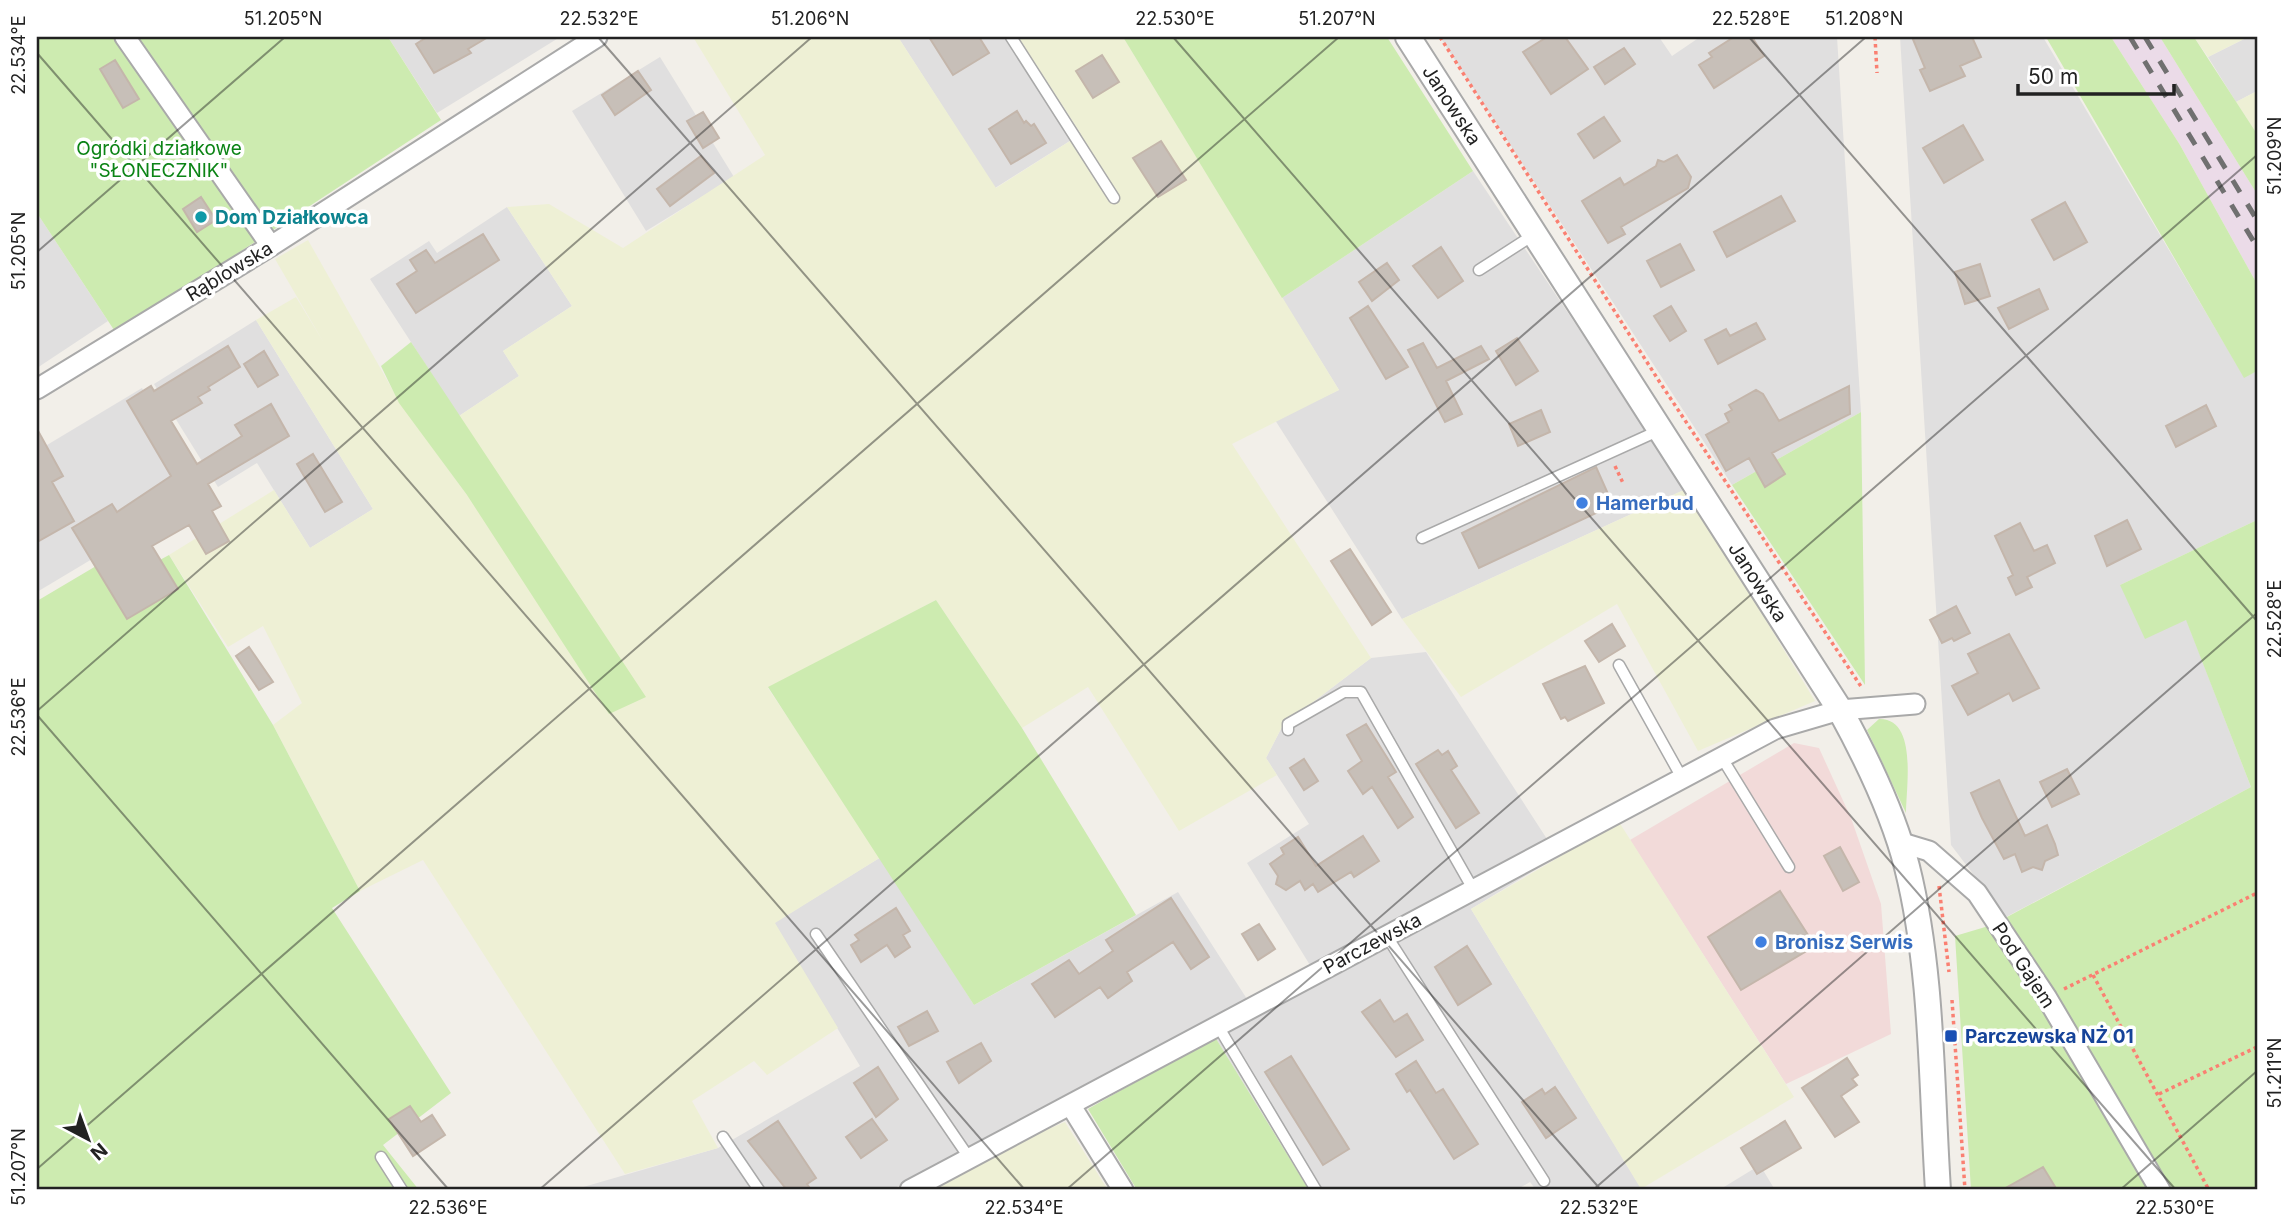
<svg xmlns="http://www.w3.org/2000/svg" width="2294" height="1227" font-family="Inter,sans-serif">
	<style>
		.residential { fill: #e0dfdf }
		.commercial { fill: #f2dad9 }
		.industrial { fill: #ebdbe8 }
		.farmland { fill: #eef0d5 }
		.grass { fill: #cdebb0 }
		.building { fill: #c7bfb8; stroke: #c4b6ab; stroke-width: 2 }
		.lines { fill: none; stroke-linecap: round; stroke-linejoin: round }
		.service-casing { stroke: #a9a9a9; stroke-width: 13 }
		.minor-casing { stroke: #a9a9a9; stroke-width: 23 }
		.tertiary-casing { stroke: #a9a9a9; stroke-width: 28 }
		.path { stroke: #fa8072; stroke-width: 3.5; stroke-dasharray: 3.5 3.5; stroke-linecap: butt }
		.service { stroke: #fff; stroke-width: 10 }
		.minor { stroke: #fff; stroke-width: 19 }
		.tertiary { stroke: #fff; stroke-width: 24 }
		.rail { stroke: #707070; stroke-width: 5; stroke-dasharray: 14 14; stroke-linecap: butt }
		.ticks { fill: none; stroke: #222; stroke-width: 2; stroke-opacity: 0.45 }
		.culture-dot { fill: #0f9aa8; stroke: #fff; stroke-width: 2.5 }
		.shop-dot { fill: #3f7fe0; stroke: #fff; stroke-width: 2.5 }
		.transit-dot { fill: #1a4fb4; stroke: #fff; stroke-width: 2.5 }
		.labels { text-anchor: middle; stroke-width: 7; stroke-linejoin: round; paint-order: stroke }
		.street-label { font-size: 19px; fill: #222; stroke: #fff }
		.park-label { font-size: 19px; fill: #0c8416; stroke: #fff }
		.culture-label { font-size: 19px; font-weight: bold; fill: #0d838f; stroke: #fff; text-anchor: start }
		.shop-label { font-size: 19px; font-weight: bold; fill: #366cbe; stroke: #fff; text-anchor: start }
		.transit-label { font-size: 19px; font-weight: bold; fill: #164399; stroke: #fff; text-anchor: start }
		.neatline { fill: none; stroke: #222; stroke-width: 2.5 }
		.ticks-label { font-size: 18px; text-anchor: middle; fill: #222 }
	</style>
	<rect width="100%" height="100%" fill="#f2efe9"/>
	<path class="residential" d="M388 37H560L437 113Z
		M898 37H1018L1081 134 995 188Z
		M1440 37H1659L1672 56 1700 37H1837L1861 412 1732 485Z
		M1900 37H2043L2244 377 2257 371V520L2120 585 2186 619 2251 787 2006 917 1951 845Z
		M2248 37H2257V91L2236 102 2208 57Z
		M660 57 734 177 646 231 572 111Z
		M1473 171 1686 489 1402 619 1275 420 1339 390 1282 298Z
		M507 207 572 306 503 351 519 376 459 416 370 279 429 241 437 253Z
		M37 213 108 321 37 368Z
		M256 320 373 509 310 548 257 463 218 487 154 384Z
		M142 388 204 492 37 592V451Z
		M1426 652 1558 856 1471 909 1642 1190H1536L1530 1182 1516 1190H1309L1215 1037 1321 983 1247 863 1309 824 1266 758 1283 725 1371 658Z
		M881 857 974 1005 1178 892 1247 999 891 1190H573L718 1148 860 1066 774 923Z
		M1760 1165 1775 1190H1719Z"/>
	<path class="commercial" d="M1794 743 1819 748 1851 818 1881 904 1891 1034 1786 1084 1630 840Z"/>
	<path class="industrial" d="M2111 37H2160L2257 194V284L2180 145Z"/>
	<path class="farmland" d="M693 37H898L996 188 1081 134 1018 37H1123L1339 390 1232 444 1371 658 1283 725 1266 758 1277 775 1179 831 1088 687 1022 728 936 600 768 688 881 857 775 923 838 1028 767 1075 754 1061 692 1101 718 1148 625 1174 423 860 360 891 273 725 302 703 263 626 228 647 169 555 274 490 310 548 373 509 256 320 296 297 324 343 275 259 308 240 400 403 467 495 459 416 519 376 503 351 572 306 507 207 549 204 623 248 765 155Z
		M2194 37H2248L2208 57Z
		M2257 91V134L2236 102Z
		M1686 489 1815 701 1698 751 1617 604 1461 697 1402 619Z
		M1619 822 1794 1097 1641 1189 1471 909Z
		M1065 1122 1108 1190H926L1008 1146Z"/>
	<path class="grass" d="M37 37H388L441 120 116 333 37 213Z
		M1123 37H1387L1473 171 1282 298Z
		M2046 37H2111L2180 145 2257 284V371L2244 378Z
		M2160 37H2194L2257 134V194Z
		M411 342 646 697 609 714 467 495 399 403 381 366Z
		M1861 412 1865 685 1732 485Z
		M2257 520V1190H1971L1955 936 1992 925 2251 787 2186 620 2145 639 2120 585Z
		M118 553 134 574 169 555 273 725 360 891 332 908 451 1093 383 1145 419 1190H37V601Z
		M936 600 1022 728 1136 915 974 1005 768 687Z
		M1879 719C1918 718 1906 787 1906 813L1867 730Z
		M1215 1037 1309 1190H1137L1088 1109Z"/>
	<path class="building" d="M427 37H488L468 49 471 53 434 73 416 44Z
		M929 37H979L989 53 953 75Z
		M1547 37H1565L1588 69 1551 94 1523 52Z
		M1734 37H1752L1764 56 1714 88 1699 65 1712 57 1709 53Z
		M1912 37H1972L1981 57 1960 66 1965 76 1930 91 1920 70 1925 68Z
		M1624 48 1635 64 1605 84 1594 67Z
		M1102 55 1119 82 1093 98 1076 71Z
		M115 60 139 99 123 108 100 69Z
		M638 71 651 90 615 115 602 95Z
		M1017 111 1024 123 1026 121 1031 126 1034 124 1046 143 1011 164 989 129Z
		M703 112 719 138 703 148 687 121Z
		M1604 117 1620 141 1594 158 1578 134Z
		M1963 125 1983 160 1944 183 1923 148Z
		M1161 141 1186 180 1158 197 1133 158Z
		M1677 155 1691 177 1688 188 1621 227 1625 234 1608 243 1582 201 1620 178 1624 185 1656 166 1658 160 1664 162Z
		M701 156 714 173 670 206 657 189Z
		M1781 196 1795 221 1727 257 1714 232Z
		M201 197 216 220 197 232 183 209Z
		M2065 202 2087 242 2054 260 2032 220Z
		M483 234 499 260 416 313 397 284 417 271 410 260 426 250 435 263Z
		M1680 244 1694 270 1661 287 1647 261Z
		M1441 247 1463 281 1438 298 1413 266Z
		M1387 263 1399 280 1372 301 1359 282Z
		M1980 264 1990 296 1965 304 1955 272Z
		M2039 289 2048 309 2009 329 1998 308Z
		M1368 306 1408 367 1386 379 1350 318Z
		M1671 306 1686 331 1670 341 1654 316Z
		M1756 323 1765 339 1718 364 1705 340 1726 329 1730 336Z
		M1517 338 1538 371 1516 385 1496 351Z
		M1423 343 1437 368 1481 346 1489 359 1446 381 1462 414 1445 422 1408 350Z
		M228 346 240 367 208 387 210 390 198 397 202 403 171 421 197 464 242 436 235 425 271 404 289 436 208 484 221 506 212 511 229 541 206 554 189 525 152 546 178 589 127 619 72 528 112 504 117 512 171 476 127 401 151 386 154 391Z
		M264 351 278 375 258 387 244 364Z
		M1849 386 1850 414 1772 453 1785 474 1765 487 1749 458 1726 471 1706 435 1729 422 1725 414 1732 410 1729 405 1756 390 1763 394 1779 421Z
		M2206 405 2216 426 2176 447 2166 426Z
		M1541 410 1550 432 1518 446 1509 424Z
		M37 429 63 476 52 482 74 521 37 542Z
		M313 454 342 502 325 512 297 464Z
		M1596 467 1613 505 1479 568 1462 533Z
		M2127 520 2141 549 2107 566 2095 536Z
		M2020 523 2034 551 2047 545 2055 563 2027 577 2032 587 2016 595 2008 578 2013 575 1995 536Z
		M1350 549 1391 612 1372 625 1331 561Z
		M1956 606 1970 633 1954 641 1952 638 1942 643 1930 620Z
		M1612 624 1625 646 1599 662 1585 641Z
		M2009 634 2039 688 2013 701 2009 693 1968 715 1952 686 1978 673 1968 654Z
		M249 647 273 682 259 690 236 656Z
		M1585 666 1604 703 1568 721 1565 717 1561 719 1543 684Z
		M1366 724 1396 772 1388 777 1413 817 1398 828 1372 787 1363 794 1348 771 1362 761 1347 735Z
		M1438 750 1442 755 1448 751 1457 766 1451 770 1479 813 1456 828 1416 764Z
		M1304 759 1318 781 1304 790 1290 768Z
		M2067 769 2079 794 2052 807 2040 782Z
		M1999 780 2025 836 2047 825 2055 844 2058 855 2045 861 2042 870 2033 867 2022 872 2015 854 2004 859 1982 818 1971 793Z
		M1363 836 1379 861 1354 877 1351 872 1318 892 1313 884 1305 890 1300 881 1286 890 1276 884 1278 876 1270 864 1284 854 1281 848 1298 837 1316 866Z
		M1840 847 1859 882 1843 891 1824 856Z
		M1780 891 1815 946 1741 990 1708 937Z
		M1171 898 1209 957 1191 969 1173 942 1127 972 1132 981 1108 998 1100 987 1055 1017 1032 984 1069 960 1079 974 1113 951 1106 940Z
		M896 908 910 931 903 935 910 947 895 957 887 945 861 962 851 945 859 940 855 935Z
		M1259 924 1275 949 1258 960 1242 934Z
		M1467 946 1491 984 1458 1005 1435 967Z
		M1380 1000 1394 1022 1407 1014 1423 1040 1396 1057 1362 1012Z
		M927 1011 938 1031 909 1046 898 1027Z
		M981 1043 991 1061 959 1083 947 1062Z
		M1291 1056 1349 1149 1323 1165 1265 1072Z
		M1847 1058 1858 1075 1852 1079 1857 1085 1841 1096 1859 1122 1835 1137 1802 1088Z
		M1416 1061 1436 1093 1443 1089 1478 1144 1454 1159 1410 1090 1407 1092 1396 1074Z
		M878 1067 898 1099 876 1117 854 1083Z
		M1555 1087 1576 1118 1546 1138 1522 1102 1542 1089 1545 1094Z
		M410 1106 421 1122 432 1115 445 1135 413 1156 389 1119Z
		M872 1119 887 1140 861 1158 846 1137Z
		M778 1121 816 1178 807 1184 811 1190H787L748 1141Z
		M1785 1121 1801 1148 1757 1174 1741 1148Z
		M2043 1167 2057 1190H2002Z"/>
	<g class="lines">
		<defs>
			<path id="service" d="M1011 37 1114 198
				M1479 270 1535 234
				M1422 538 1660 430
				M1619 665 1682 778
				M1288 730V724L1344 692H1361L1473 889
				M1722 758 1789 867
				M816 934 970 1159
				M1386 935 1544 1181
				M1218 1026 1316 1190
				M723 1137 759 1190
				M381 1157 402 1190"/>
			<path id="minor" d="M125 37 271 246
				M37 389 271 246 597 37
				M1899 842 1929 851 1977 893 2047 998 2160 1190
				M1071 1106 1123 1190
				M910 1190 1775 729 1840 710 1915 704"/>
			<path id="tertiary" d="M1408 37 1840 710C1867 759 1893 812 1907 867 1933 971 1931 1083 1938 1190"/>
		</defs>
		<use href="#service" class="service-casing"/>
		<use href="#minor" class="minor-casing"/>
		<use href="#tertiary" class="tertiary-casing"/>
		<path class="path" d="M1440 37 1659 381 1862 688
			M1875 37 1877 73
			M1615 466 1623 483
			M1939 886 1949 972
			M2093 975 2209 1190
			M2064 989 2257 893
			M1952 1000 1965 1190
			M2159 1094 2257 1047"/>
		<use href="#service" class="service"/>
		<use href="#minor" class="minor"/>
		<use href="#tertiary" class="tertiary"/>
		<path class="rail" d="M2130 37 2257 247
			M2145 37 2257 220"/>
	</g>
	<path class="ticks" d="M598 37 1601 1190M1173 37 2176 1190M1749 37 2257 621M37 53 1025 1190M37 252 285 37M37 711 812 37M37 715 449 1190M37 1169 1339 37M539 1190 1866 37M1066 1190 2257 155M1593 1190 2257 613M2120 1190 2257 1071"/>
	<circle class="culture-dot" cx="201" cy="217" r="7"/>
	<g class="shop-dot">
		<circle cx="1582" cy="503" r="7"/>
		<circle cx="1761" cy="942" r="7"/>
	</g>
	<rect class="transit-dot" x="1944" y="1029" width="14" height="14" rx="3.5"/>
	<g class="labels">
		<g class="street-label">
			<text transform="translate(1452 105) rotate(57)" y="7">Janowska</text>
			<text transform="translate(229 271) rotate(-31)" y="7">Rąblowska</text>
			<text transform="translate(1758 582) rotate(57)" y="7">Janowska</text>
			<text transform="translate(1372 943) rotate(-28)" y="7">Parczewska</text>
			<text transform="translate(2024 965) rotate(57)" y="7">Pod Gajem</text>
		</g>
		<g class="park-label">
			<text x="159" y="155">Ogródki działkowe<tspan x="159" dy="22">"SŁONECZNIK"</tspan></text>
		</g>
		<g class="culture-label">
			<text x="215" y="224">Dom Działkowca</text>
		</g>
		<g class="shop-label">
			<text x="1596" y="510">Hamerbud</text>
			<text x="1775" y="949">Bronisz Serwis</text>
		</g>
		<g class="transit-label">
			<text x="1965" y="1043">Parczewska NŻ 01</text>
		</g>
	</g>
	<rect width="2294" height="1227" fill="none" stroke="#ffffff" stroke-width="77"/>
	<g transform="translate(88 1139) rotate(139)" stroke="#ffffff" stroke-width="5" paint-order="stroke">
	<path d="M0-5L12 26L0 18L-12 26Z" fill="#222222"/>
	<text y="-10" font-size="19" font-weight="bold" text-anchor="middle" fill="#222222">N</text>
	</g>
	<path d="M2018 84v10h156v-10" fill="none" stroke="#222222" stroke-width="3.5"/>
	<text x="2028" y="84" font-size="21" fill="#222222" stroke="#ffffff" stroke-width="5" paint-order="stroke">50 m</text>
	<rect x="38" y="38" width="2218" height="1150" class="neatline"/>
	<g class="ticks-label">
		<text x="283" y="25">51.205°N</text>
		<text x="599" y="25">22.532°E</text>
		<text x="810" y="25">51.206°N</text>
		<text x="1175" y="25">22.530°E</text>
		<text x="1337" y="25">51.207°N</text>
		<text x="1751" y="25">22.528°E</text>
		<text x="1864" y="25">51.208°N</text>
		<text transform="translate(19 55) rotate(-90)" y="6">22.534°E</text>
		<text transform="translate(2275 156) rotate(-90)" y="6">51.209°N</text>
		<text transform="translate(19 251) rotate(-90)" y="6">51.205°N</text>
		<text transform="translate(2275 619) rotate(-90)" y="6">22.528°E</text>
		<text transform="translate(19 717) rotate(-90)" y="6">22.536°E</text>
		<text transform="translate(2275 1073) rotate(-90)" y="6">51.211°N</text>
		<text transform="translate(19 1167) rotate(-90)" y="6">51.207°N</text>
		<text x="448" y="1214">22.536°E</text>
		<text x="1024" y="1214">22.534°E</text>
		<text x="1599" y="1214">22.532°E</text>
		<text x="2175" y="1214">22.530°E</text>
	</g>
</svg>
